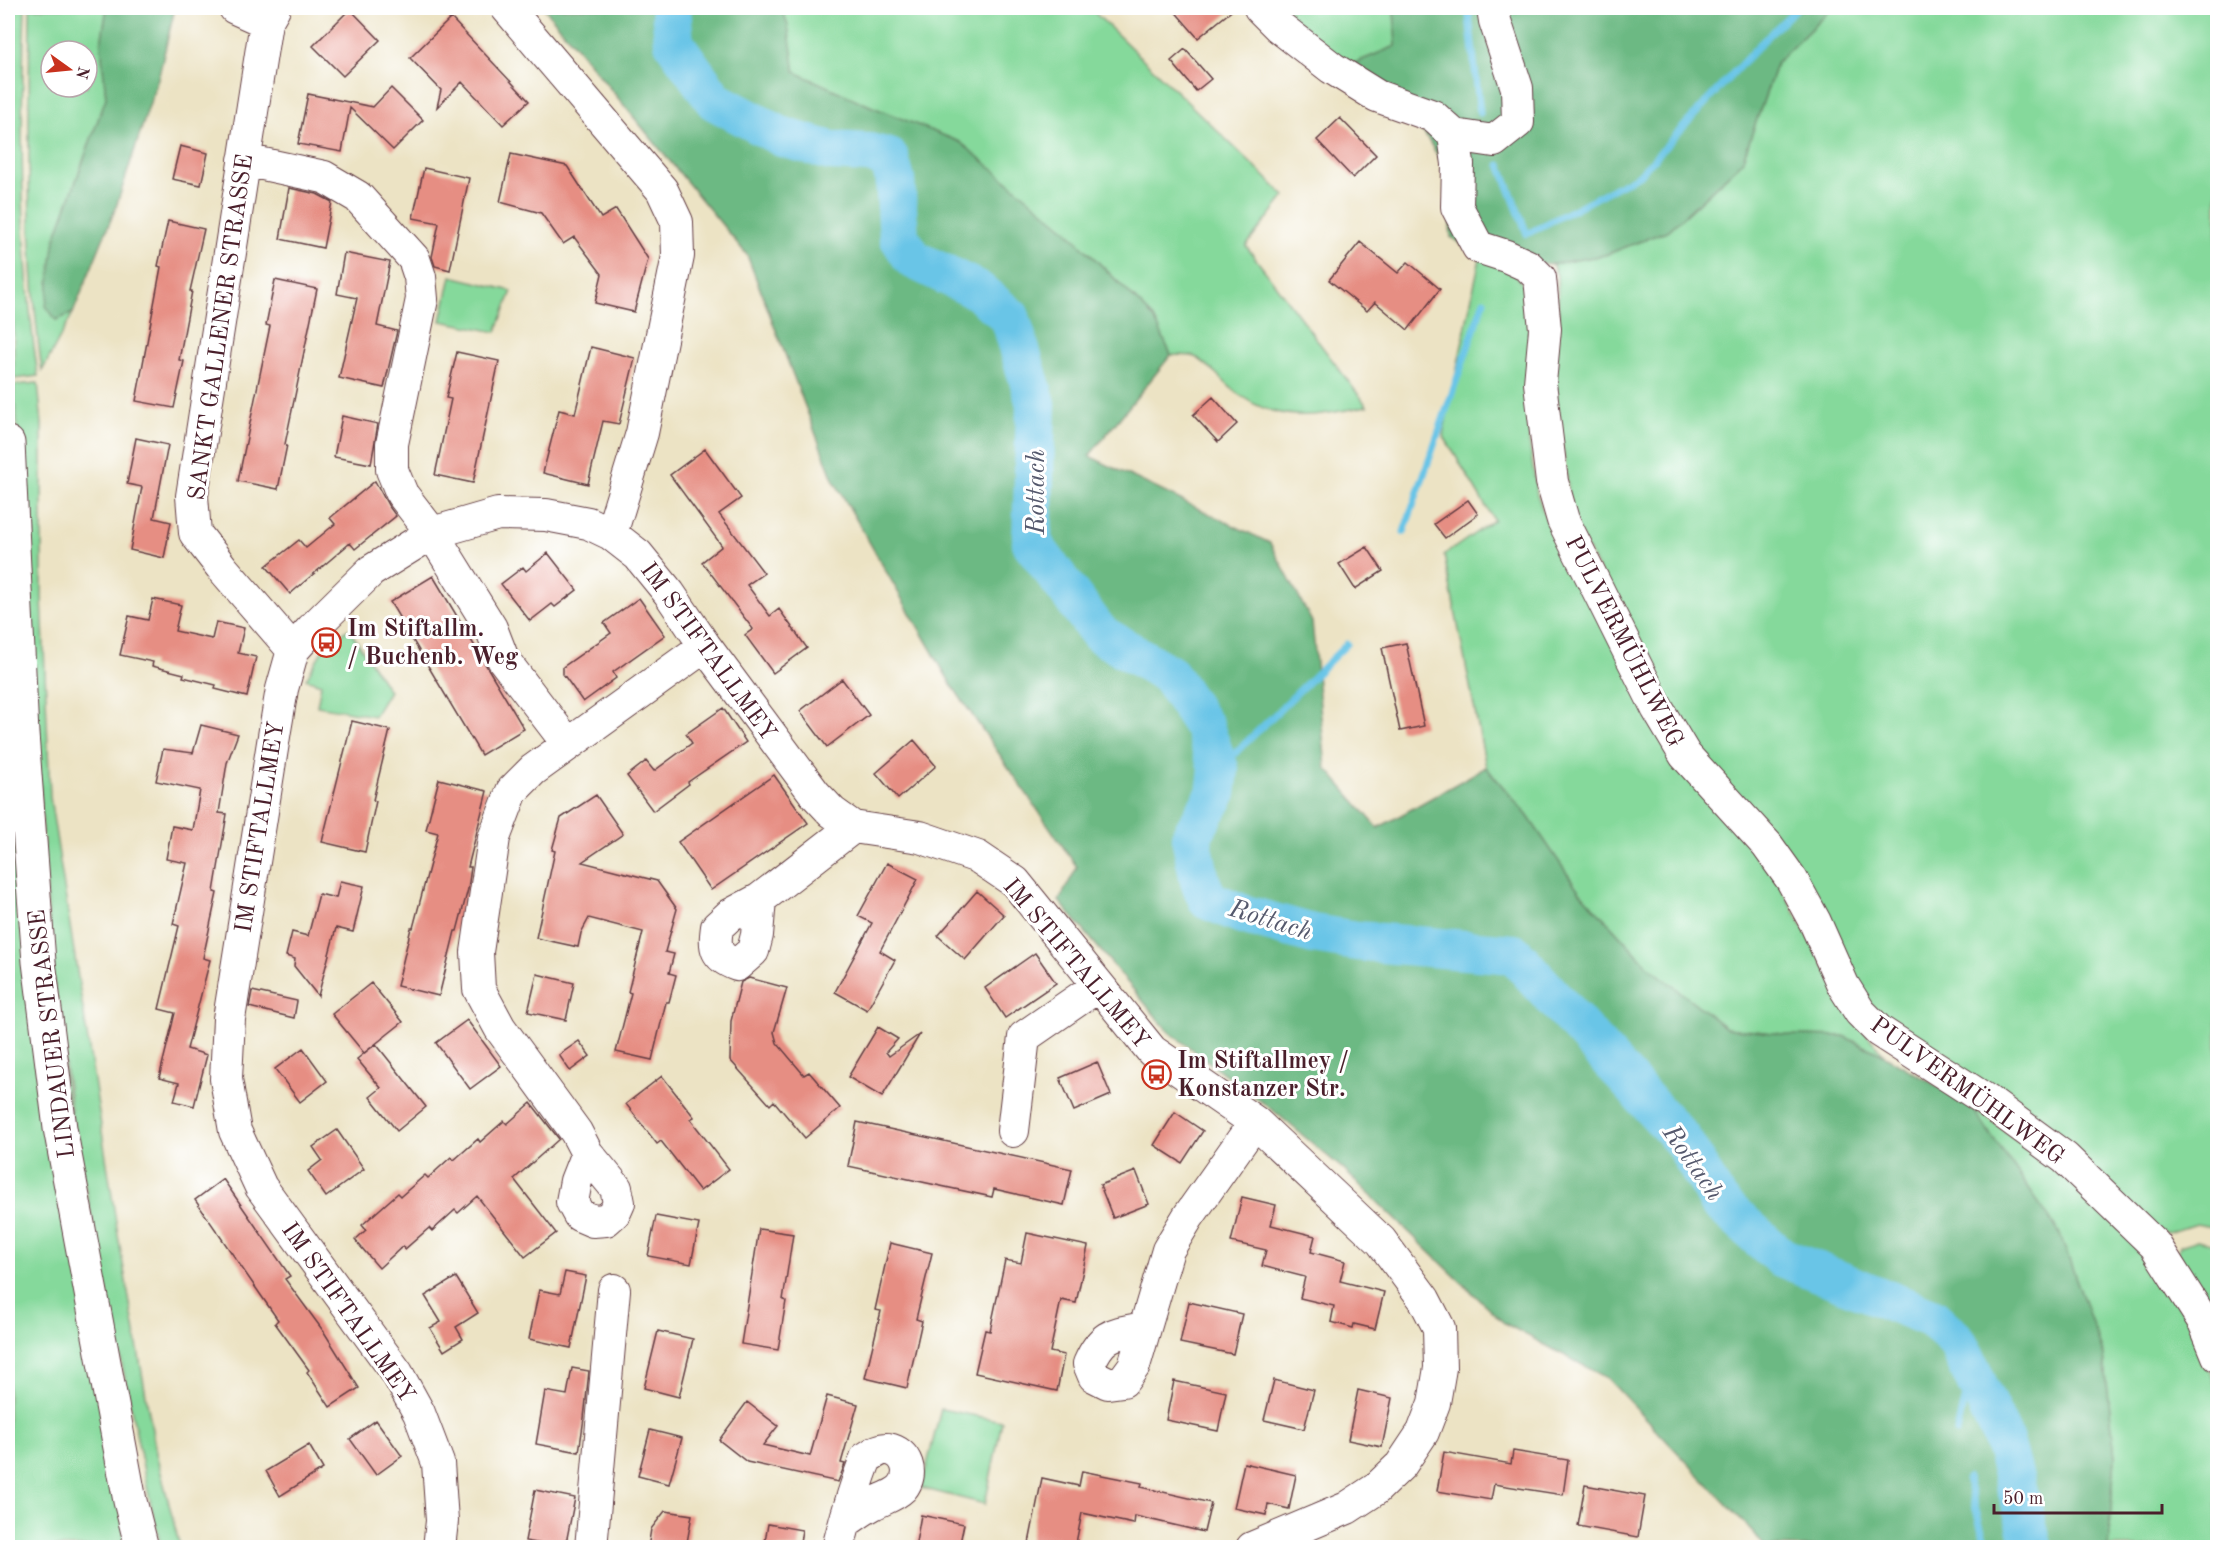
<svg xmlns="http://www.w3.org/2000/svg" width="2225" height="1555" font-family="'Old Standard TT',serif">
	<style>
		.green { fill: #85d99b; stroke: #687c63; stroke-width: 1.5; fill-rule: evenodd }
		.forest { fill: #6cb983; stroke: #5b6c57; stroke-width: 1.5 }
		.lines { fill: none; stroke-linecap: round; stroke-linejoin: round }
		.stream { stroke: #69c5e7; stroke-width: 7 }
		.river { stroke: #69c5e7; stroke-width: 40 }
		.building { fill: #e68e83 }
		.minor-casing { stroke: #623c42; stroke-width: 34 }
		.major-casing { stroke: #623c42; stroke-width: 35 }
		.minor { stroke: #fff; stroke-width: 32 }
		.major { stroke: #fff; stroke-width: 33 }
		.labels { text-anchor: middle; stroke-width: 6; stroke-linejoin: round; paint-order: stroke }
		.street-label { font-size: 24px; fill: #4a1f2b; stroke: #fff }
		.poi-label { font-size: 24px; font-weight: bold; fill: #4a1f2b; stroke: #fff; text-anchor: start }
		.water-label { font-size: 26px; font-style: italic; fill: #55596d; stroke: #fff }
	</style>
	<rect width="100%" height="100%" fill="#fff"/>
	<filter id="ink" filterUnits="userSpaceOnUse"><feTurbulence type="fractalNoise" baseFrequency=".0167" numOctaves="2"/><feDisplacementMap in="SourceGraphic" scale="12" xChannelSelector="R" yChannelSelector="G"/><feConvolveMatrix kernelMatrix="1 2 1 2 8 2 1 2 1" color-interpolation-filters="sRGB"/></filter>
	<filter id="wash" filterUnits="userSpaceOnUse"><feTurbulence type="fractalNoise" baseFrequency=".008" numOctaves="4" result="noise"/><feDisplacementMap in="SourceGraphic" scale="24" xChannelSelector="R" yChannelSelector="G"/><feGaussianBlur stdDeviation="1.35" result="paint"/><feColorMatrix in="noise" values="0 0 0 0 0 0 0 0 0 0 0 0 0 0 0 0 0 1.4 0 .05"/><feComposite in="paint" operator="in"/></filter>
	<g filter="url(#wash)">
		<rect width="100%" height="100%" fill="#ece3c4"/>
		<path class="green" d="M10 8H25C20 130 20 255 38 376L14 379Z
			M30 8H107L101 44 106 98 55 239 56 320 73 313 42 371C25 251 29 128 30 8ZM51 51H87V87H51Z
			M782 8H1099L1095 13 1285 196 1246 246 1367 406C1322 415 1282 425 1241 396 1227 387 1209 363 1195 357 1189 354 1178 356 1171 355L1154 318 1064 228 870 106 794 72 788 26Z
			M1268 8H1394L1396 46 1341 69Z
			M1832 8H2217V1228L2196 1224 2168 1233 2151 1228 1883 1025 1691 751 1572 518 1555 386 1559 326 1557 275 1552 264 1605 255 1669 230 1742 162 1777 62Z
			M1480 258 1512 269 1529 294 1534 326 1529 441 1537 494 1551 533 1679 759 1761 851 1853 1018 1885 1056 1843 1036 1792 1035 1726 1028 1648 966 1579 891 1527 815 1486 767 1444 555 1494 520 1443 435Z
			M451 276 512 291 496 332 441 321Z
			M38 383 42 425V597L50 797 119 1241 156 1453 180 1547H161L149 1496 73 1126 51 959 14 385Z
			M349 629 389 691 374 716 317 706 321 684 306 679 327 642Z
			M8 647 126 1547H8Z
			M1970 1105 2061 1172 2147 1254 2189 1320 2217 1390V1547H2108L2115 1457 2104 1356 2059 1232Z
			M2197 1240 2217 1244V1336L2173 1261 2180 1246Z
			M941 1409 1002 1421 985 1504 921 1488Z"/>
		<path class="forest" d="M107 8H175L159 75 116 207 73 313 56 320 46 306 55 239 106 98 101 44Z
			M544 8H782L788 26 795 72 870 106 960 142 1064 228 1154 318 1171 355 1089 456 1270 543 1312 622 1326 768 1378 828 1486 767 1527 815 1579 891 1648 966 1726 1028 1792 1035 1843 1036 1885 1056 1970 1105 2059 1232 2104 1356 2115 1457 2108 1547H1765L1755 1534 1607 1378 1504 1323 1343 1169 1275 1112 1169 1032 1059 901 1077 867 951 684 833 479 747 255Z
			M1394 8H1832L1777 62 1742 162 1669 230 1605 255 1552 264 1480 258 1451 237 1446 169 1424 133 1328 74 1396 46Z"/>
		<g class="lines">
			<path class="stream" d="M1468 8 1480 113
				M1500 165 1527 234 1639 175 1761 43 1797 8
				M1404 532 1484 301
				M1219 769 1347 644
				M1957 1432 1970 1373
				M1967 1478 1987 1548"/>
			<path class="river" d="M671 8 674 43 715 101 782 137 831 151 869 153 889 158 895 180 899 237 913 259 977 290 1010 317 1036 404 1032 543 1100 634 1170 675 1204 727 1219 769 1216 794 1191 837 1200 881 1208 900 1242 914 1313 934 1357 941 1514 954 1682 1140 1719 1202 1781 1257 1932 1318 1957 1341 2004 1441 2033 1548"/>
		</g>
		<g id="blocks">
			<path class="building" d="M1172 8H1235L1198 38Z
				M350 9 380 40 343 76 313 46Z
				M451 18 529 101 503 125 462 82 437 107 441 90 410 58Z
				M1185 49 1211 79 1196 91 1171 61Z
				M391 88 423 120 393 150 350 108 342 152 298 144 308 94 373 107Z
				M1340 118 1376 155 1353 178 1317 140Z
				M180 146 208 153 201 185 172 179Z
				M511 154 567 166 601 218 616 209 648 259 634 312 595 303 602 274 574 237 563 244 541 213 500 202Z
				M424 168 469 178 450 270 435 266 432 257 439 223 413 218Z
				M289 188 317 194 332 202 323 248 280 239Z
				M168 221 204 229 190 291H192L179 360 184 361 174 408 136 401 161 267 158 266Z
				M1360 242 1398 273 1408 262 1440 289 1408 330 1375 302 1367 311 1329 280Z
				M344 253 390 262 377 326 397 331 384 388 339 378 357 298 337 294Z
				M275 280 317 289 285 444 287 445 278 489 238 481 270 326 266 325Z
				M591 347 635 358 619 424 603 421 588 484 543 473 559 410 575 414Z
				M457 352 499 361 473 483 435 475 451 399 446 398Z
				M1213 397 1237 424 1218 442 1193 415Z
				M342 416 378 424 371 464 334 457Z
				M136 438 168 445 154 518 171 522 164 558 130 550 142 487 127 484Z
				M705 449 741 498 719 514 764 573 747 585 770 616 779 609 807 648 773 673 745 635 753 629 702 562 722 546 670 475Z
				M375 481 388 505 396 516 355 549 350 543 290 594 266 566 299 540 306 548 335 524 330 518Z
				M1468 500 1478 514 1445 538 1434 524Z
				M1367 547 1383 571 1355 589 1339 564Z
				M548 553 577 590 555 607 552 604 530 621 501 584 523 567 526 571Z
				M433 576 524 729 481 755 390 602Z
				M639 598 665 635 613 672 616 678 583 702 563 674V667L611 633 604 623Z
				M153 599 181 605 175 631 212 639 216 622 244 628 238 653 256 657 247 697 215 689 216 685 183 677 184 674 152 666 153 662 120 655 129 616 148 620Z
				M1406 643 1424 726 1400 731 1382 648Z
				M842 679 869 715 827 747 800 711Z
				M723 708 746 742 688 782 689 784 653 811 627 776 646 761 654 771 692 743 686 734Z
				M352 721 390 730 373 800 376 801 365 852 322 842Z
				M201 725 238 734 227 763 219 813 227 814 214 892 217 893 203 958 210 960 187 1049 207 1055 194 1106 174 1101 179 1083 159 1078 175 1013 159 1009 179 926 173 924 187 863 166 859 172 826 193 830 200 790 156 781 163 749 193 753Z
				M914 740 936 766 898 799 876 773Z
				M774 775 808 823 711 890 678 842Z
				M439 779 487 791 468 867H471L468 889 457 931H455L439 996 397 986 411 928H413L438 833 426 830Z
				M596 795 623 834 582 862 657 881 677 909 665 952 674 954 669 973 676 975 669 1002H666L652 1060 616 1052 631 993 628 992 643 932 589 918 581 933 578 947 536 938 555 851 552 850 561 818Z
				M887 863 918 879 880 951 895 960 867 1010 835 992 872 923 858 916Z
				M340 881 364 886 353 932 336 928 318 996 294 966 295 959 286 956 292 932 308 936 319 894 336 898Z
				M977 891 1004 915 965 960 938 936Z
				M1035 953 1056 983 1005 1018 985 988Z
				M537 974 574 983 566 1020 528 1012Z
				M749 978 787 988 774 1032 777 1043 804 1075 809 1072 840 1108 805 1138 774 1101 770 1105 730 1060 731 1021 741 982Z
				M371 983 403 1022 364 1053 332 1014Z
				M252 991 297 1001 294 1018 249 1007Z
				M467 1020 501 1066 470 1089 436 1043Z
				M878 1027 898 1039 886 1052 889 1056 920 1034 882 1097 848 1077Z
				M579 1041 590 1056 570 1071 559 1055Z
				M376 1044 426 1107 397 1131 370 1097 381 1088 357 1059Z
				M303 1048 327 1081 300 1102 275 1069Z
				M1097 1062 1111 1095 1074 1111 1060 1078Z
				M662 1076 694 1117 690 1119 729 1169 700 1191 661 1141 657 1144 626 1104Z
				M531 1103 559 1139 514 1179 556 1233 525 1257 477 1196 458 1213 455 1210 432 1231 429 1228 405 1249 403 1246 379 1268 355 1240 366 1230 362 1225 398 1193 401 1196 425 1175 428 1178 451 1157 454 1160 478 1139 480 1142 504 1121 507 1124Z
				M1175 1112 1203 1131 1182 1163 1154 1145Z
				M857 1122 1072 1169 1064 1205 994 1189 992 1197 848 1166Z
				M337 1130 364 1169 326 1197 308 1171 322 1160 313 1147Z
				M1136 1171 1149 1204 1113 1218 1100 1185Z
				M223 1179 290 1276 285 1279 324 1332 359 1388 330 1407 307 1372 309 1370 275 1323 278 1320 195 1200Z
				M1242 1197 1276 1205 1271 1225 1315 1236 1311 1252 1345 1261 1340 1281 1384 1292 1375 1329 1354 1324 1353 1328 1331 1322 1334 1306 1300 1298 1305 1277 1262 1266 1266 1250 1231 1242Z
				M656 1216 699 1224 691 1264 648 1256Z
				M759 1229 793 1234 783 1300 786 1301 778 1350 741 1344Z
				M1027 1233 1088 1246 1076 1303 1061 1300 1050 1352 1064 1355 1057 1391 975 1373 985 1330 990 1331 1005 1260 1021 1263Z
				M890 1243 932 1253 916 1319 922 1321 907 1388 865 1378 881 1311 875 1310Z
				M565 1272 586 1276 571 1348 529 1339 539 1290 560 1294Z
				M456 1277 478 1313 456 1327 463 1339 444 1351 430 1328 441 1322 425 1296Z
				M1189 1302 1242 1314 1233 1354 1180 1343Z
				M658 1331 693 1339 679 1397 644 1388Z
				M572 1368 589 1371 584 1418 579 1452 536 1444 545 1391 567 1395Z
				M1274 1380 1314 1390 1304 1429 1264 1420Z
				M1174 1381 1226 1392 1218 1431 1166 1420Z
				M1358 1390 1392 1398 1382 1447 1348 1440Z
				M827 1396 858 1404 841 1463 845 1464 838 1482 747 1462 719 1440 747 1402 778 1426 763 1445 810 1456Z
				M376 1420 402 1456 376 1475 350 1439Z
				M650 1430 682 1438 669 1484 638 1476Z
				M309 1445 323 1469 280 1496 266 1471Z
				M1513 1451 1568 1460 1563 1495 1494 1484 1491 1500 1437 1491 1444 1452 1511 1464Z
				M1244 1463 1296 1475 1289 1509 1268 1504 1266 1515 1234 1508Z
				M1082 1471 1142 1483 1141 1487 1211 1503 1204 1532 1135 1516 1134 1524 1082 1513 1075 1548H1028L1042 1478 1079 1486Z
				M1585 1485 1645 1496 1638 1537 1578 1526Z
				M535 1490 575 1498 565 1548 525 1541Z
				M665 1511 692 1515 686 1548H648L651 1529Z
				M921 1515 964 1524 959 1548H915Z
				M768 1524 802 1530 799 1548H764Z"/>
		</g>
	</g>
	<g filter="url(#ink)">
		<use href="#blocks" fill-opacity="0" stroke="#623c42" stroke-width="1.5"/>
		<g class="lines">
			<defs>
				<path id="minor" d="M235 8 266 22
					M274 8 266 22 192 496 195 533 223 569 293 650
					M507 8 662 190 677 222 678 256 642 433 611 534
					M1260 8 1278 26 1332 68 1377 96 1433 116 1454 135 1458 164 1457 207 1478 247 1506 256 1528 266 1540 278 1545 329 1540 383 1552 482 1563 520 1657 708 1685 755 1767 845 1792 880 1815 922 1843 985 1860 1012 1879 1031 1986 1100 2065 1158 2155 1245 2204 1322 2218 1356
					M1454 135 1494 141 1518 122 1517 88 1495 21 1493 8
					M244 160 324 177 358 197 414 259 420 277 422 299 392 444V470L402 494 432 533 491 628 503 659 568 744
					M760 899 757 935 753 951 737 965C715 957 714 948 717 927L730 915 760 899 853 827
					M1013 1131 1024 1037 1098 986
					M587 1153 576 1181 572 1202 579 1215 593 1221 606 1220 615 1212 619 1203 616 1188 587 1153 576 1132 500 1028 479 989 477 952 494 838 512 791 533 770 705 646
					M1145 1328 1168 1250 1188 1217 1255 1122
					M1145 1328 1134 1366 1123 1381 1108 1383 1094 1376 1089 1364C1103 1332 1114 1334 1145 1328Z
					M439 1548 442 1521 438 1463 419 1413 397 1373 261 1187 235 1131 226 1079 229 1019 275 730 282 689 293 650 312 629 371 571 432 533 498 514 546 515 588 523 611 534 638 555 669 593 705 646 815 794 832 812 853 827 920 837 978 857 1015 882 1152 1051 1255 1122 1381 1241 1424 1299 1439 1328 1440 1368 1434 1403 1423 1432 1401 1465 1376 1489 1347 1508 1252 1548
					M591 1548 614 1290
					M838 1548C846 1517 855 1487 866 1458 873 1454 880 1448 888 1449 907 1452 914 1474 902 1488 894 1496 882 1499 873 1504 863 1509 854 1516 845 1522"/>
				<path id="major" d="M8 443 22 734 39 962 60 1128 130 1501 142 1548"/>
			</defs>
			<use href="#minor" class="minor-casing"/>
			<use href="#major" class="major-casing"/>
			<use href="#minor" class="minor"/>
			<use href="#major" class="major"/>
		</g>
	</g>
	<defs>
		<symbol id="bus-ring" viewBox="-11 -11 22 22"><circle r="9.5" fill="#fff" stroke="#c8321e" stroke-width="1.5"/><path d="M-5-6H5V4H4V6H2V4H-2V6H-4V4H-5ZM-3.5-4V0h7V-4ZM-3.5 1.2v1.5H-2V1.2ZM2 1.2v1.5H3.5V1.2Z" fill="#c8321e"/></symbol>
	</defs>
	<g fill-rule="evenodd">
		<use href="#bus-ring" x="310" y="626" width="33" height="33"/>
		<use href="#bus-ring" x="1140" y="1058" width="33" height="33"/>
	</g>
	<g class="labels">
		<g class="street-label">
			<text transform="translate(220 327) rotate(-82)" y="8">SANKT GALLENER STRASSE</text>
			<text transform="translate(1625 641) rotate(63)" y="8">PULVERMÜHLWEG</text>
			<text transform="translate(709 651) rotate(54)" y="8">IM STIFTALLMEY</text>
			<text transform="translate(259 827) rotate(-81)" y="8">IM STIFTALLMEY</text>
			<text transform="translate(1077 963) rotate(50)" y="8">IM STIFTALLMEY</text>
			<text transform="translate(51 1034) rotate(-97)" y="8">LINDAUER STRASSE</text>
			<text transform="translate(1968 1090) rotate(36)" y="8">PULVERMÜHLWEG</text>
			<text transform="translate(349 1312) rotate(55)" y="8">IM STIFTALLMEY</text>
		</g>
		<g class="poi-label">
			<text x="347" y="636">Im Stiftallm.<tspan x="347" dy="28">/ Buchenb. Weg</tspan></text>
			<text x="1177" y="1068">Im Stiftallmey /<tspan x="1177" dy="28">Konstanzer Str.</tspan></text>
		</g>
		<g class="water-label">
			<text transform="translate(1035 492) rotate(-90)" y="9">Rottach</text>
			<text transform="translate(1271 919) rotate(17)" y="9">Rottach</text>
			<text transform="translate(1694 1162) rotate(55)" y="9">Rottach</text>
		</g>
	</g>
	<rect width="2225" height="1555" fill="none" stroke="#fff" stroke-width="30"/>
	<g transform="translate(69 69) rotate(105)"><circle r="28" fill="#ffffff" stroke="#b7a5aa" stroke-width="1.5"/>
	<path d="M0-4.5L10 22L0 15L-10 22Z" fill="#c8321e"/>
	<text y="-9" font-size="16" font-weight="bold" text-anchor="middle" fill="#4a1f2b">N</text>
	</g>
	<path d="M1994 1504v9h168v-9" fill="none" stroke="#4a1f2b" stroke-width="3"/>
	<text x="2003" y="1504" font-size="18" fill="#4a1f2b" stroke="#ffffff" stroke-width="4.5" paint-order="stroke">50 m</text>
</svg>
